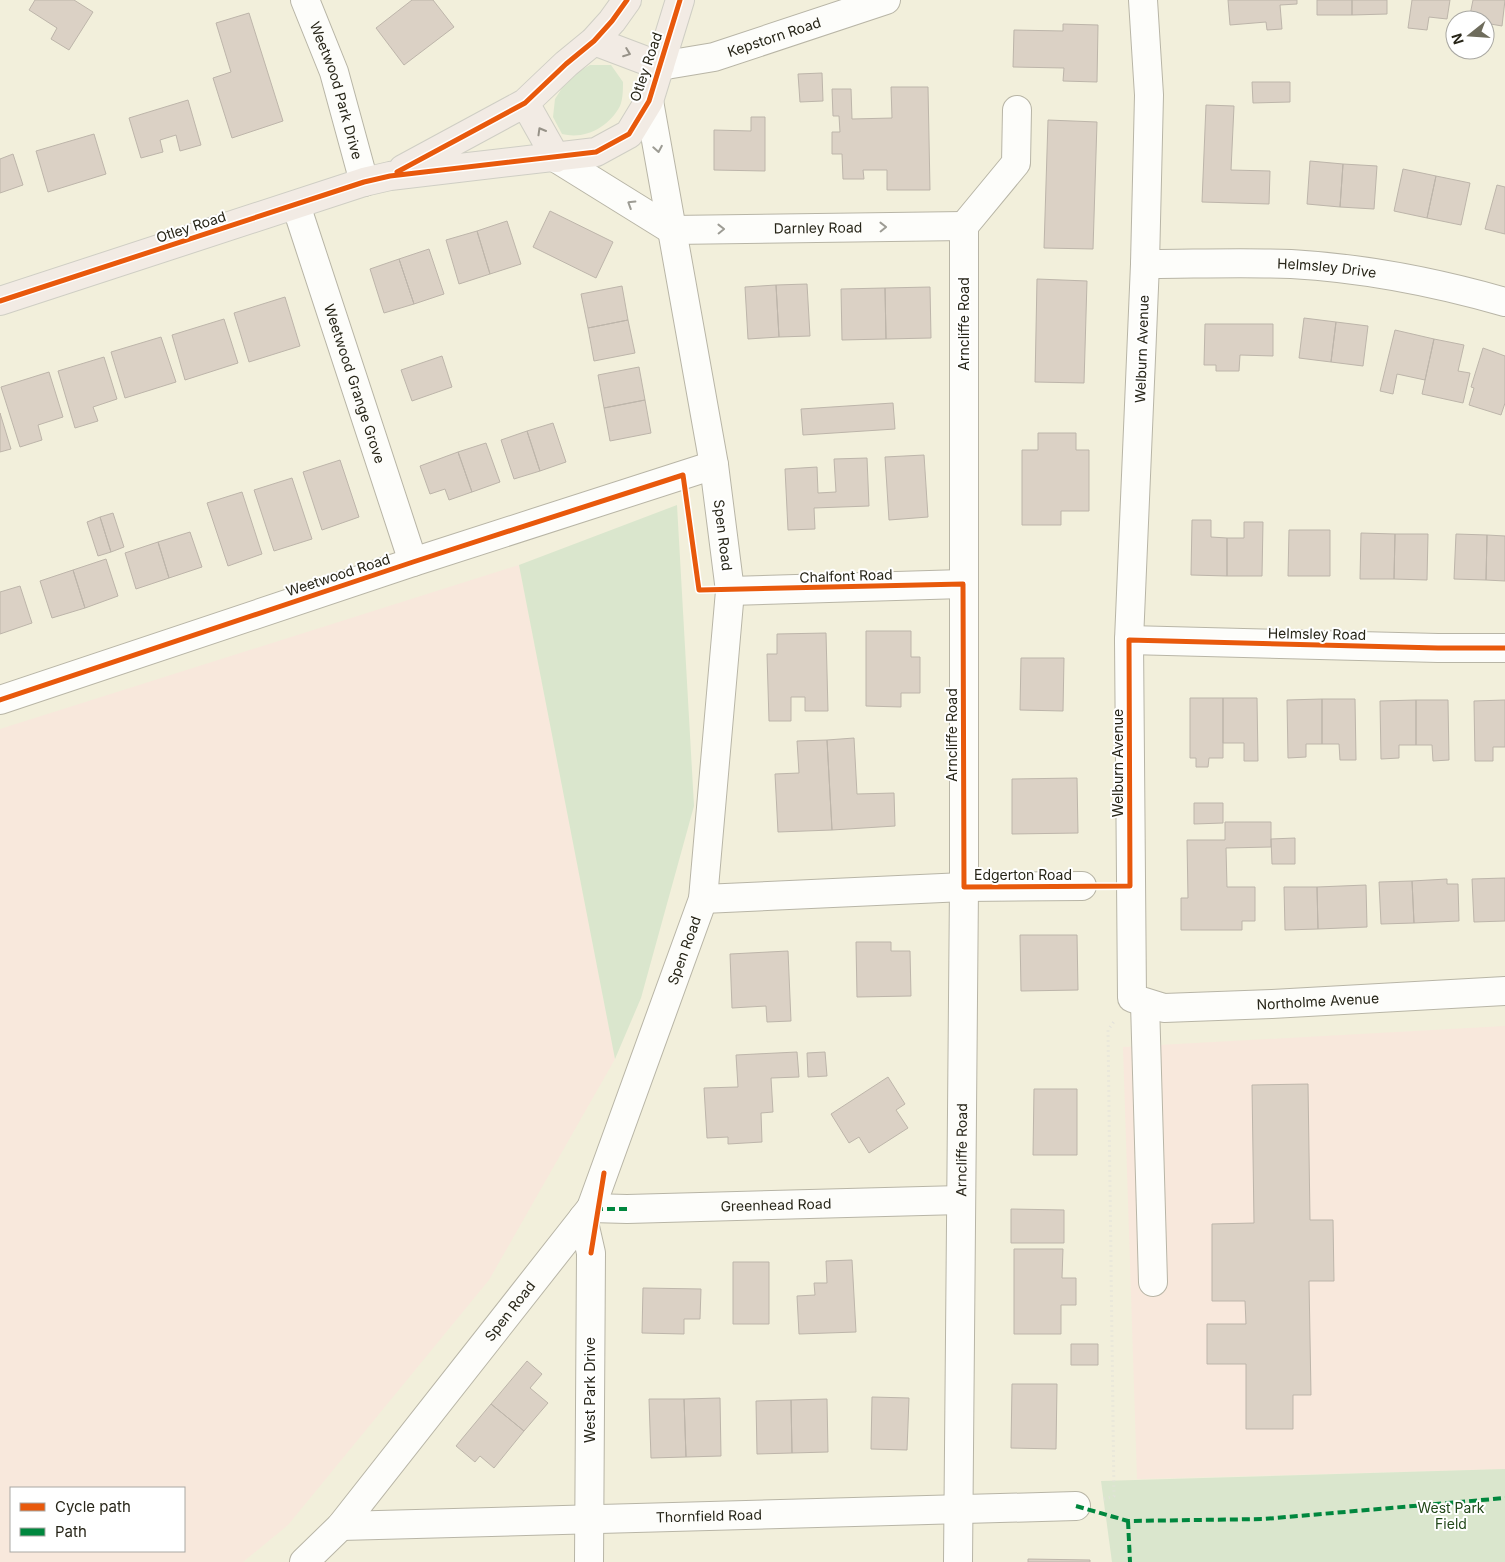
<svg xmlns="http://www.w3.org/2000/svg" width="1505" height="1562" font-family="Inter,sans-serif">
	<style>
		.education { fill: #f8e8dc; fill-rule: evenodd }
		.green { fill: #dae6cd }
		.building { fill: #dbd1c5; stroke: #bdb5aa }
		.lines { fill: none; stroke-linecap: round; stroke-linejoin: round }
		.minor-casing { stroke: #b8b5a6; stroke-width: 30 }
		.highway-casing { stroke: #cfcec4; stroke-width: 30 }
		.path { stroke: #e2e1da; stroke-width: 3; stroke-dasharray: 1 4; stroke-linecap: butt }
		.minor { stroke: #fdfdfa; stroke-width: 28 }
		.highway { stroke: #f2ebe4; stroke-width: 28 }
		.quiet { stroke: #00873e; stroke-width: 4; stroke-dasharray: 8 4; stroke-linecap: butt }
		.cycleway-casing { stroke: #fff; stroke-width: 8 }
		.cycleway { stroke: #e8590c; stroke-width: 5 }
		.oneway { stroke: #979288 }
		.oneway2 { stroke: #9d9c94 }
		.labels { text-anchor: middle; stroke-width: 4; stroke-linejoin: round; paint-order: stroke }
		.street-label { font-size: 14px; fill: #272518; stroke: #fff }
		.park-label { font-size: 14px; fill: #214718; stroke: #fff }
	</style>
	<rect width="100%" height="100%" fill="#f2efdb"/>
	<path class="education" d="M519 565 615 1059 489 1280 288 1525 243 1562H0V729ZM11 1488H184V1551H11Z
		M1505 1026V1469L1137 1479 1123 1047Z"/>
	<path class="green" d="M590 65H611L623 82C623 89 623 99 620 106 609 127 585 140 562 134L553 117 555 99 569 77Z
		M677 505 694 806 641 998 615 1059 519 565Z
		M1505 1469V1562H1112L1101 1481Z"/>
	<path class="building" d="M35 0H74L93 12 69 50 51 39 57 28 29 10Z
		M412 0H433L454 27 404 65 376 28Z
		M1228 0H1297V4L1280 5 1282 29 1267 30 1266 22 1230 25Z
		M1317 0H1352V15H1317Z
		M1352 0H1387V14L1352 15Z
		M1412 0H1450L1447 19 1429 17 1427 30 1408 28Z
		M1473 0H1505L1502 26 1485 23V20H1469Z
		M249 13 283 121 232 138 213 78 231 72 216 23Z
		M1063 24 1098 25 1097 82 1063 81 1064 68 1013 67 1014 30 1063 31Z
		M822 73 823 101 800 102 798 74Z
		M1252 82H1290V102L1253 103Z
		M891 87H928L930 190H887V170H863L864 179H843L842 154H832V132H840L839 116H833L832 89H851L852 119 892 118Z
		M188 100 201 145 180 151 176 135 160 140 163 152 141 158 129 118Z
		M1206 105 1234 106 1231 170 1270 171 1269 204 1202 202Z
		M751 117H765V171L714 170V130L751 131Z
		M1048 120 1097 122 1093 249 1044 248Z
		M94 134 106 174 48 192 36 151Z
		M13 154 23 185 0 193V159Z
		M1310 161 1343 164 1340 207 1307 204Z
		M1343 164 1377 166 1374 209 1340 207Z
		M1403 169 1436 176 1427 218 1394 211Z
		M1436 176 1470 183 1461 225 1427 218Z
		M1497 185 1505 187V234L1485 229Z
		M550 211 613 242 596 278 533 247Z
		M507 221 521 264 490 274 477 231Z
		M477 231 490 274 459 284 446 240Z
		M429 249 444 294 414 304 399 259Z
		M399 259 414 304 384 313 370 269Z
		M1037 279 1087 281 1084 383 1035 382Z
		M807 284 810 336 779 337 776 285Z
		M776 285 779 337 748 339 745 287Z
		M622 286 628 320 588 328 581 294Z
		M930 287 931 338 886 339 885 288Z
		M885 288 886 339 842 340 841 289Z
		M285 297 300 346 249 362 234 313Z
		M1304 318 1336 322 1331 362 1299 358Z
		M224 319 238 363 185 380 172 335Z
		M628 320 635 353 594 361 588 328Z
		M1336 322 1368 326 1363 366 1331 362Z
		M1205 324H1273V356L1240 355 1239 371H1216V365H1204Z
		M1395 330 1434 339 1425 380 1397 374 1393 394 1380 391Z
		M161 337 176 382 125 398 111 352Z
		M1434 339 1464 345 1458 371 1470 373 1463 403 1422 394Z
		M1483 348 1505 356V403L1501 415 1469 405 1474 388 1471 387Z
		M442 356 452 387 412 401 401 370Z
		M104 357 117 399 93 407 98 421 75 428 58 371Z
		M639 367 645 400 604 408 598 375Z
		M49 372 63 417 38 425 42 440 20 447 1 387Z
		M645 400 651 433 610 441 604 408Z
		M893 403 895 429 803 435 801 409Z
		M0 413 11 449 0 452Z
		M553 423 566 462 540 471 527 431Z
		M527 431 540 471 514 479 501 440Z
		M1038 433H1076V450H1089V511H1061V525H1022V450H1038Z
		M486 443 500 482 472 492 458 452Z
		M458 452 472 492 449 500 445 489 430 494 420 466Z
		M924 455 928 517 889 520 885 457Z
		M867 458 869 506 814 508 815 529 788 530 785 469 817 467 818 493 836 492 834 459Z
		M340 460 359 517 322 530 303 472Z
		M292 478 312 539 274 551 254 490Z
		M242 492 262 554 228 566 207 503Z
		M113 513 124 547 111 552 100 517Z
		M100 517 111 552 98 556 87 522Z
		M1192 520H1211V537L1227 538V576L1191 575Z
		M1244 522H1263L1262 576H1227V538H1244Z
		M1289 530H1330V576H1288Z
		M190 532 202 567 169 578 158 542Z
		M1361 533 1395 534 1394 579H1360Z
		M1395 534H1428L1427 580 1394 579Z
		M1456 534 1487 535 1486 580 1454 579Z
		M1487 535 1505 536V581L1486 580Z
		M158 542 169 578 136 589 125 553Z
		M106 559 118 596 85 608 73 570Z
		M73 570 85 608 52 618 40 581Z
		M20 586 32 623 0 634V592Z
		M866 631H911V657H920V693H901V707L866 706Z
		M826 633 828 711H805V697H791V721H769L767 654H777V634Z
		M1021 658H1064L1063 711 1020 710Z
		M1190 698H1223V758H1209L1208 767H1196V758H1190Z
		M1223 698H1257L1258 761H1244V743H1223Z
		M1322 699H1355L1356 760H1340L1339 744H1322Z
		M1322 699V744H1306V757L1288 758 1287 700Z
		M1416 700H1448L1449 760 1433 761 1432 745H1416Z
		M1416 700V745H1399V758L1381 759 1380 701Z
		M1505 700V747H1493V761H1475L1474 701Z
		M854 738 857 794 894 793 895 826 832 830 827 740Z
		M827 740 832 830 778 832 775 774 799 773 797 741Z
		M1077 778 1078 833 1012 834V779Z
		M1194 803H1223V823L1194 824Z
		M1225 822H1271V847L1226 848 1227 887H1255V921H1242V930H1181V898H1188L1187 840H1225Z
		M1295 838V864H1272L1271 839Z
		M1505 878V921L1474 922 1472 879Z
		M1447 879V884H1458L1459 921 1414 923 1412 881Z
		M1412 881 1414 923 1381 924 1379 882Z
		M1366 885 1367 927 1318 929 1317 887Z
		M1284 887H1317L1318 929 1285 930Z
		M1020 935H1077L1078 990 1021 991Z
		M856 942H891V951H910L911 996 857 997Z
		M788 951 791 1021 767 1022 766 1006 732 1008 730 954Z
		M797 1052 799 1077 771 1078 773 1112 761 1113 762 1142 728 1144V1137L707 1138 704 1088 738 1087 736 1055Z
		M825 1052 827 1076 808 1077 807 1053Z
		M888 1077 905 1104 896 1110 908 1128 869 1153 859 1137 849 1143 831 1114Z
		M1308 1084 1310 1220H1333L1334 1281H1309L1311 1395H1293V1429H1246V1364H1207V1324H1246L1245 1301H1212V1224L1254 1223 1252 1085Z
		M1034 1089H1077V1155H1033Z
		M1011 1209 1064 1210V1243H1011Z
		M1014 1249H1063L1062 1278H1076V1305H1061V1334H1014Z
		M852 1260 856 1332 799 1334 797 1296 815 1295 814 1283H827L826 1261Z
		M733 1262H769V1324H733Z
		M643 1288 701 1289 700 1319H684V1334L642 1333Z
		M1071 1344H1098V1365H1071Z
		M527 1361 542 1374 530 1388 548 1403 524 1431 491 1404Z
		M1012 1384H1057L1056 1449 1011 1448Z
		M872 1397 909 1398 907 1450 871 1449Z
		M720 1398 721 1456 686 1457 684 1399Z
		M649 1399H684L686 1457 651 1458Z
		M827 1399 828 1452 792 1453 791 1400Z
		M791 1400 792 1453 757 1454 756 1401Z
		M491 1404 524 1431 494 1468 480 1456 475 1462 456 1446Z
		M1028 1559 1090 1560V1562H1028Z"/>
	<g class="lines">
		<defs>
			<g id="minor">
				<path id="s1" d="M305 0 334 72 364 182"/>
				<path id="s2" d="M1143 0 1149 95 1145 264 1129 640 1132 998 1164 1008 1272 1004 1505 991"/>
				<path id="s3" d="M660 66 714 57 886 0"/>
				<path d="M556 158 672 230"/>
				<path id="s4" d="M296 205 413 562"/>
				<path d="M964 226 1016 163 1017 110"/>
				<path id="s5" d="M672 230 964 226"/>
				<path id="s6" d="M1145 264C1193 264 1243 262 1291 264 1363 268 1435 282 1505 302"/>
				<path d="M730 591 963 584"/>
				<path d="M1129 640 1438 648H1505"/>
				<path d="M0 700 413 562 714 465"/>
				<path d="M703 899 964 887 1082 886"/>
				<path d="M1145 1003 1153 1282"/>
				<path id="s7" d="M591 1208 627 1209 961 1200"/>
				<path d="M583 1218 591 1253 589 1562"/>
				<path id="s8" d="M341 1526 1076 1506"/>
				<path id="s9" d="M304 1562 341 1526 591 1208 703 899 730 591 714 465 649 101"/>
				<path id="s10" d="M958 1562 964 887V226"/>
			</g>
			<path id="highway" d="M594 41 660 66
				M525 103 556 158
				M403 169 525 103 566 64 594 41 612 21 627 0
				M0 301 364 182 390 176 596 152 629 134 649 101 680 0"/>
		</defs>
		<use href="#minor" class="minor-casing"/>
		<use href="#highway" class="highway-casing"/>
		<path class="path" d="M1104 1499 1114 1496 1108 1030 1115 1020"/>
		<use href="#minor" class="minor"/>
		<use href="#highway" class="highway"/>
		<path class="quiet" d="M595 1209H627
			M1076 1506 1128 1521 1264 1519 1505 1498
			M1128 1521 1130 1562"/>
		<defs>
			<path id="cycleway" d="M397 172 525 103 566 64 594 41 612 21 627 0
				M0 301 364 182 390 176 596 152 629 134 649 101 680 0
				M0 700 413 562 683 475 699 590 963 584 964 887 1130 886 1129 640 1438 648H1505
				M591 1253 604 1173"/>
		</defs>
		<use href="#cycleway" class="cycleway-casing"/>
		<use href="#cycleway" class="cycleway"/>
	</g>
	<defs><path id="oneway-chevron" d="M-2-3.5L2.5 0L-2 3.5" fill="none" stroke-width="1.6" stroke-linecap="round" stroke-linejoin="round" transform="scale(1.25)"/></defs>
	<g class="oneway">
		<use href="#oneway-chevron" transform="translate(627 53) rotate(21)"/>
		<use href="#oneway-chevron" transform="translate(541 131) rotate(-120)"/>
	</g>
	<g class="oneway2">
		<use href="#oneway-chevron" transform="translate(658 149) rotate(80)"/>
		<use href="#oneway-chevron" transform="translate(631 204) rotate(-148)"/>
		<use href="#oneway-chevron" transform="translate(883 227) rotate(-1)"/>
		<use href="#oneway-chevron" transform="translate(721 229) rotate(-1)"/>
	</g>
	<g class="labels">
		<g class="street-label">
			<text dy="5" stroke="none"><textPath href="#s3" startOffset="118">Kepstorn Road</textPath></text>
			<text transform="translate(646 67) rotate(-71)" y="5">Otley Road</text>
			<text dy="5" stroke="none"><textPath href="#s1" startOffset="96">Weetwood Park Drive</textPath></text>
			<text transform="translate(191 227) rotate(-18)" y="5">Otley Road</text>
			<text dy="5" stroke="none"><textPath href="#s5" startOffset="146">Darnley Road</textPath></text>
			<text dy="5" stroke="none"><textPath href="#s6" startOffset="182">Helmsley Drive</textPath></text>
			<text transform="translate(964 324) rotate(-90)" y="5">Arncliffe Road</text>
			<text transform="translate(1142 349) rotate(-88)" y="5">Welburn Avenue</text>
			<text dy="5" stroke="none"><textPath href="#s4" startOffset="188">Weetwood Grange Grove</textPath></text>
			<text transform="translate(723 535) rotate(83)" y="5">Spen Road</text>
			<text transform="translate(338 575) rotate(-18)" y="5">Weetwood Road</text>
			<text transform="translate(846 576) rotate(-2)" y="5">Chalfont Road</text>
			<text transform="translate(1317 634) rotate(1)" y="5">Helmsley Road</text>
			<text transform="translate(952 735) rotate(-90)" y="5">Arncliffe Road</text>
			<text transform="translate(1118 763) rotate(-90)" y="5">Welburn Avenue</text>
			<text x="1023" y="880">Edgerton Road</text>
			<text dy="5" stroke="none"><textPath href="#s9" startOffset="730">Spen Road</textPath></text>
			<text dy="5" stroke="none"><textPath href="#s2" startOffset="1186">Northolme Avenue</textPath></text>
			<text dy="5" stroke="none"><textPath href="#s10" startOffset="412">Arncliffe Road</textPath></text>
			<text dy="5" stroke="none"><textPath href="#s7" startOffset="185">Greenhead Road</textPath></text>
			<text dy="5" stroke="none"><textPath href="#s9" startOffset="325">Spen Road</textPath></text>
			<text transform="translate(590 1390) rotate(-90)" y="5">West Park Drive</text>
			<text dy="5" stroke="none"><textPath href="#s8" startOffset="368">Thornfield Road</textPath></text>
		</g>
		<g class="park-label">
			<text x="1451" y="1513">West Park<tspan x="1451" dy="16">Field</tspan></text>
		</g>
	</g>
	<rect x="10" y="1487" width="175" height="65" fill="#ffffff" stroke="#a9a8a3"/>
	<rect x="20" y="1503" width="25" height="8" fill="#e8590c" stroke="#a9a8a3"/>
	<text x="55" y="1512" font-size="15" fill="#272518">Cycle path</text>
	<rect x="20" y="1528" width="25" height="8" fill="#00873e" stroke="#a9a8a3"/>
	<text x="55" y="1537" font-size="15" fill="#272518">Path</text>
	<g transform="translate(1470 35) rotate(253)"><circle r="24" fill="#ffffff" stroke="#a9a8a3"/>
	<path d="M0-4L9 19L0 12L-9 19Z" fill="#6e6c5c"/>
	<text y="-8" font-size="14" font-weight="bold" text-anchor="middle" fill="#272518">N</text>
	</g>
</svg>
